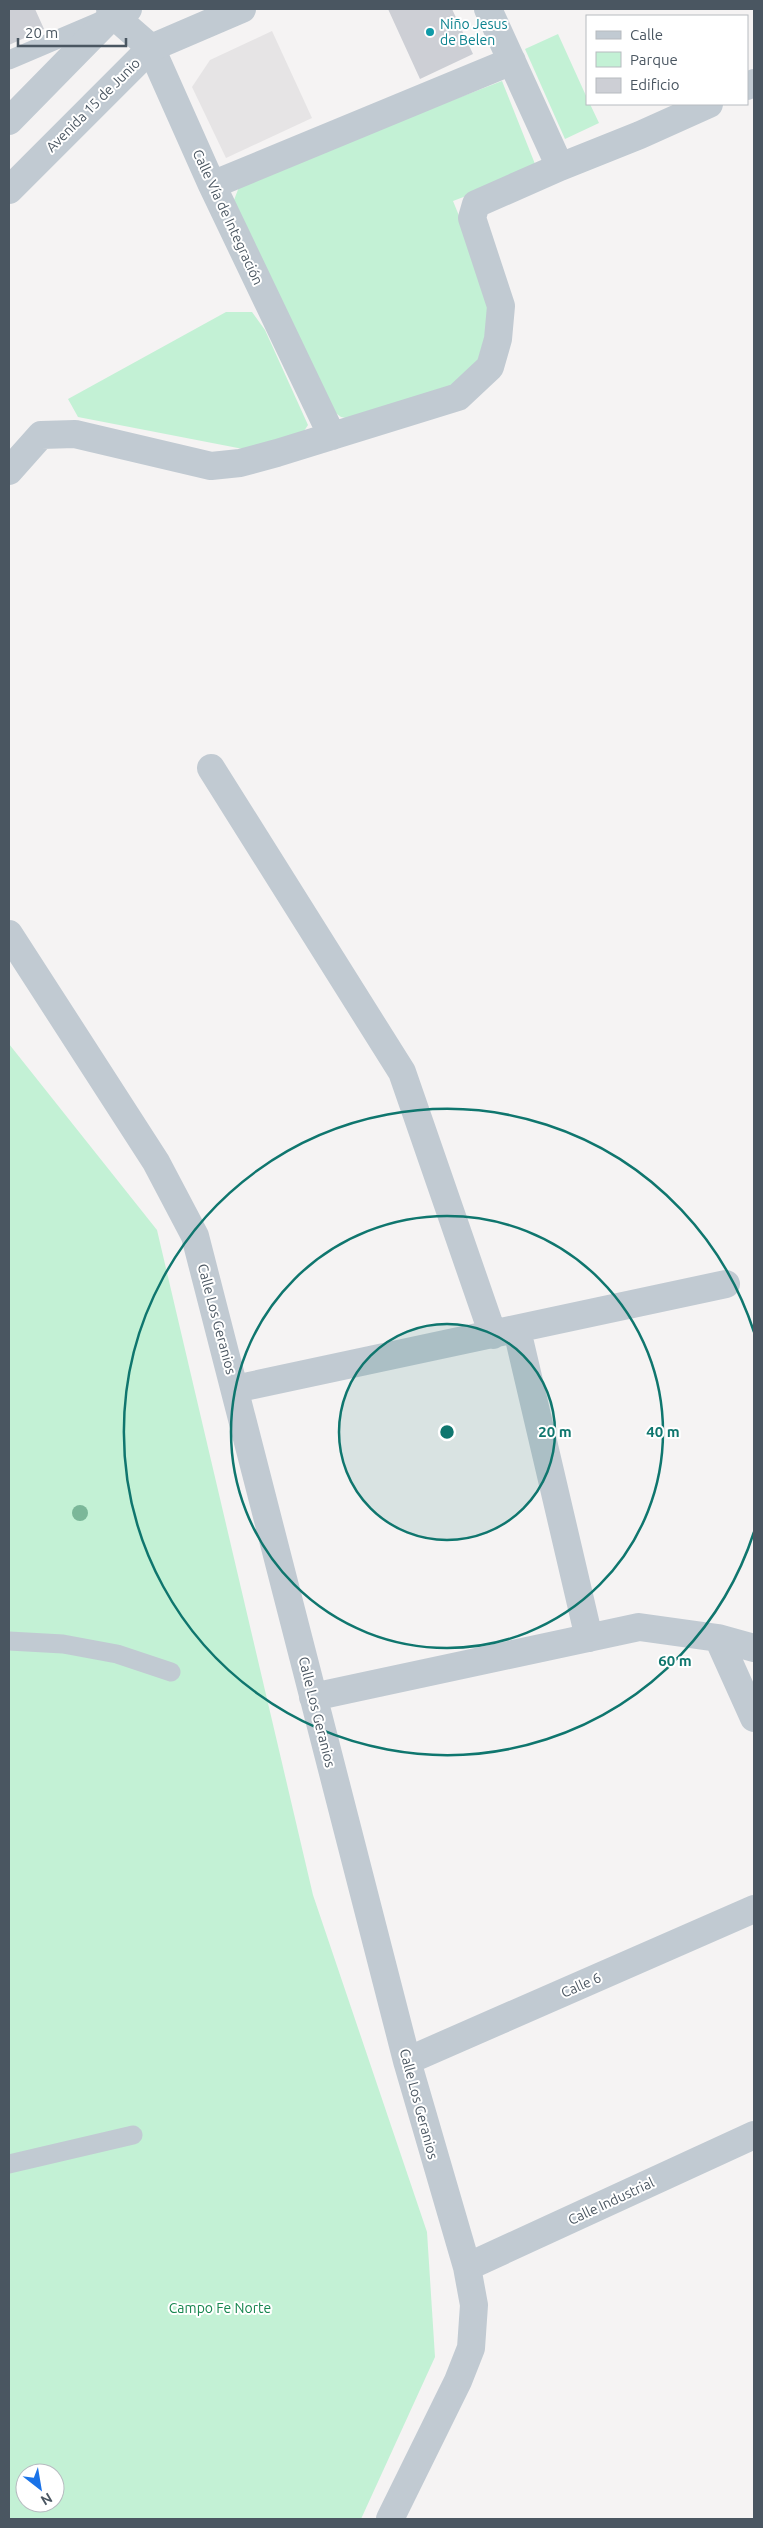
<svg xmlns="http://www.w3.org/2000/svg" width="763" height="2528" font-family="Ubuntu,sans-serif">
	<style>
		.education { fill: #e6e4e5 }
		.green { fill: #c3f1d5; fill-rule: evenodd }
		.building { fill: #cdcfd5 }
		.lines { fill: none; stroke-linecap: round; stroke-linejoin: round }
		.service { stroke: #c1cad2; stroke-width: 19 }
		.minor { stroke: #c1cad2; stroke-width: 28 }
		.tertiary { stroke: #c1cad2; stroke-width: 28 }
		.tree { fill: #7bb799 }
		.ring { fill: none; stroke: #0f766e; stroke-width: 2.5 }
		.culture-dot { fill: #0f9aa8; stroke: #fff; stroke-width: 2 }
		.labels { text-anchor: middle; stroke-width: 4; stroke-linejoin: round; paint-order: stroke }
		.culture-label { font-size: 14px; fill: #0d838f; stroke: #fff; text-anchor: start }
		.street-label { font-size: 14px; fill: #4a5661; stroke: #fff }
		.park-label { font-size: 14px; fill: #17864f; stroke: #fff }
		.centre { fill: #0f766e; stroke: #fff; stroke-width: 2.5 }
		.ring-label { font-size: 15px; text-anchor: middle; font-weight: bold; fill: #0f766e; stroke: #fff; stroke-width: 4; stroke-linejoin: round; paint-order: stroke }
	</style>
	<rect width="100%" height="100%" fill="#f5f3f3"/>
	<path class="education" d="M272 31 312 118 226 158 192 87 210 60Z"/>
	<path class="green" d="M558 34 587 98V104H590L599 123 565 139 525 49Z
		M502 81 537 169 453 201 495 304 493 337 470 379 360 421 341 417 325 405 234 200 239 187 250 178Z
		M226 312H252L265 330 308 425 302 434 258 452 78 417 68 399Z
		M9 1044 157 1230 313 1895 427 2232 435 2357 361 2519H9ZM25 2473H55V2503H25Z"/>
	<path class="building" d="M9 9H35L44 29 9 45Z
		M388 9H452L473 54 420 79Z"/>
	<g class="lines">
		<path class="service" d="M9 60 103 20
			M9 1641 63 1644 117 1654 171 1672
			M9 2164 133 2135"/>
		<path class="minor" d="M488 9 560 167
			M151 48 212 185 332 436
			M747 86 754 83
			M212 185 512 61
			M9 471 41 435 75 434 211 466 240 463 277 453 458 397 490 367 498 339 501 306 472 218 476 204 560 167 640 135 709 104
			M211 768 402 1072 493 1335
			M9 934 156 1162 195 1236 407 2061 467 2267 474 2305 471 2348 458 2381 390 2519
			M517 1330 589 1638
			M235 1389 726 1284
			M718 1638 754 1718
			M313 1697 639 1627 718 1638 754 1648
			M407 2061 754 1909
			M467 2267 754 2135"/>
		<path class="tertiary" d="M110 9 113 15 151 48
			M9 121 113 15 128 9
			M9 190 151 48 242 9"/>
	</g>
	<circle class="tree" cx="80" cy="1513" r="8"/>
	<circle cx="447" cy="1432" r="108" fill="#0f766e" fill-opacity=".12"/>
	<g class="ring">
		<circle cx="447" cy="1432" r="108"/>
		<circle cx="447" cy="1432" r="216"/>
		<path d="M754 1532A323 323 0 1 1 754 1332"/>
	</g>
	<circle class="culture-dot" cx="430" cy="32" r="5"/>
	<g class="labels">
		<g class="culture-label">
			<text x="440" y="29">Niño Jesus<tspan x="440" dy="16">de Belen</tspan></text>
		</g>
		<g class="street-label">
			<text transform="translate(93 105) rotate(-45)" y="5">Avenida 15 de Junio</text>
			<text transform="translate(228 217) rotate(65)" y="5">Calle Vía de Integración</text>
			<text transform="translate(217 1319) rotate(75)" y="5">Calle Los Geranios</text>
			<text transform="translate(317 1712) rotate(76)" y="5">Calle Los Geranios</text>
			<text transform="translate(581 1985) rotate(-24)" y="5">Calle 6</text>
			<text transform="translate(419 2104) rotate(75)" y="5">Calle Los Geranios</text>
			<text transform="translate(611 2201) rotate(-25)" y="5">Calle Industrial</text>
		</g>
		<g class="park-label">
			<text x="220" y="2313">Campo Fe Norte</text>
		</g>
	</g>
	<circle cx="447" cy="1432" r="8" class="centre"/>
	<g class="ring-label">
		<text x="555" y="1437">20 m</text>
		<text x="663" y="1437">40 m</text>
		<text x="675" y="1666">60 m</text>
	</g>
	<rect width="763" height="2528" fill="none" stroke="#4a5661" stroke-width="20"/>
	<rect x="586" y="15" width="162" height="90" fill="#ffffff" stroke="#b7bbc0"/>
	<rect x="596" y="31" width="25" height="8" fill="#c1cad2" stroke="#b7bbc0"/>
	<text x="630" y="40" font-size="15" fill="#4a5661">Calle</text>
	<rect x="596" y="52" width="25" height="15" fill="#c3f1d5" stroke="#b7bbc0"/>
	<text x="630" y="65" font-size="15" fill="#4a5661">Parque</text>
	<rect x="596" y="78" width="25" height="15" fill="#cdcfd5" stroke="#b7bbc0"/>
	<text x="630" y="90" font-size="15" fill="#4a5661">Edificio</text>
	<g transform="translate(40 2488) rotate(149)"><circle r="24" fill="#ffffff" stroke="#b7bbc0"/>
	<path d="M0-4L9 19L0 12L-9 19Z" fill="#1a73e8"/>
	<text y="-8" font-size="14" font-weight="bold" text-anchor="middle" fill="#4a5661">N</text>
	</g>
	<path d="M18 38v8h108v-8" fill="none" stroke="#4a5661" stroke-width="2.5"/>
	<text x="25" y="38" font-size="15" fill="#4a5661" stroke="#ffffff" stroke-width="4" paint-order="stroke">20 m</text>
</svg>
